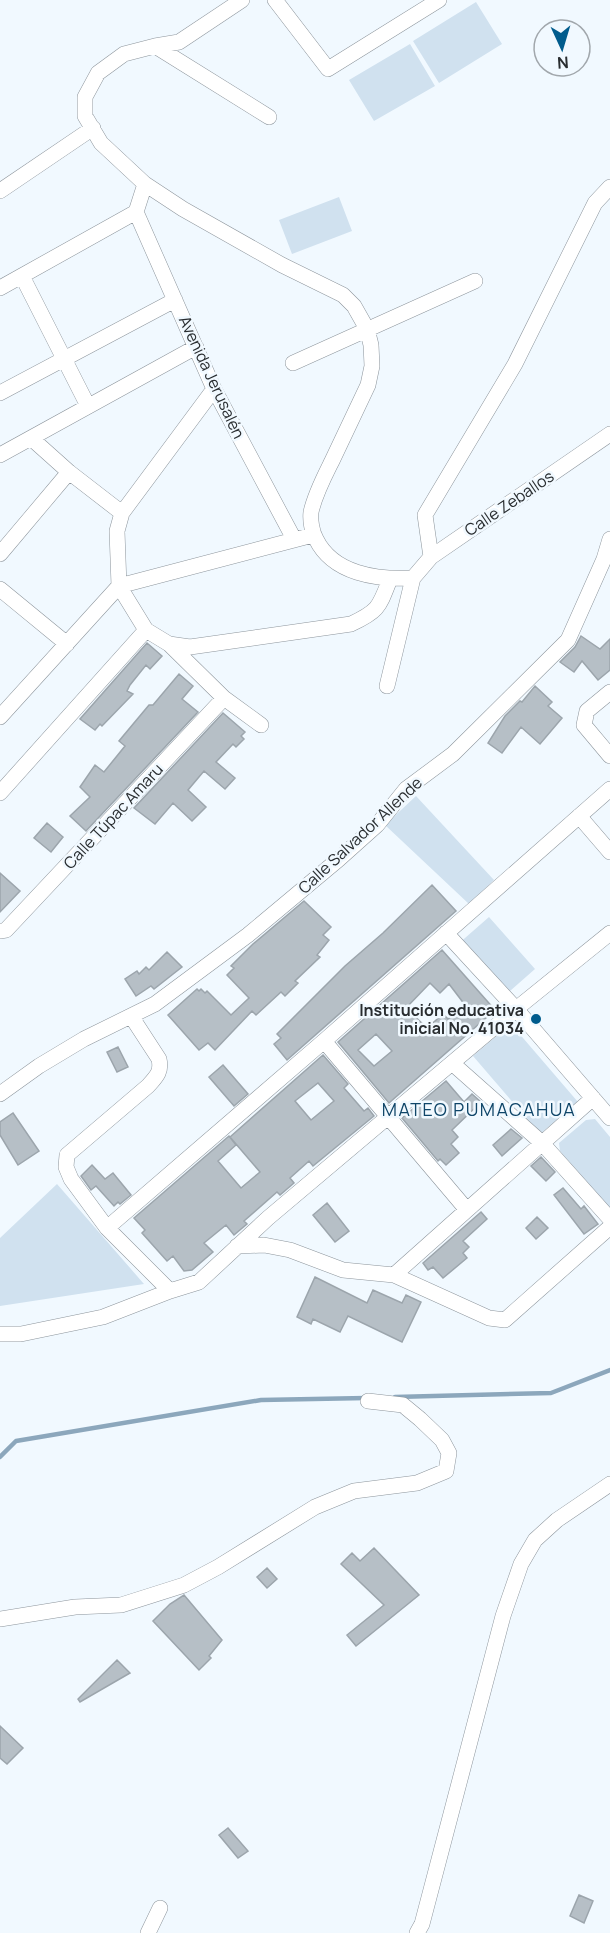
<svg xmlns="http://www.w3.org/2000/svg" width="610" height="1933" font-family="Manrope,sans-serif">
	<style>
		.green { fill: #d0e1ef }
		.lines { fill: none; stroke-linecap: round; stroke-linejoin: round }
		.stream { stroke: #8ca7bc; stroke-width: 4.5 }
		.building { fill: #b6bfc6; stroke: #9ca5ac; stroke-width: 1.5; fill-rule: evenodd }
		.minor-casing { stroke: #8d959c; stroke-width: 16 }
		.minor { stroke: #fff; stroke-width: 15 }
		.poi-dot { fill: #015c8d; stroke: #f1f9ff; stroke-width: 2 }
		.labels { text-anchor: middle; stroke-width: 5; stroke-linejoin: round; paint-order: stroke }
		.street-label { font-size: 16px; fill: #292d30; stroke: #f1f9ff }
		.poi-label { font-size: 16px; font-weight: bold; fill: #292d30; stroke: #f1f9ff; text-anchor: end }
		.neighbourhood-label { font-size: 18px; letter-spacing: 1.5px; fill: #0f4568; stroke: #f1f9ff }
	</style>
	<rect width="100%" height="100%" fill="#f1f9ff"/>
	<path class="green" d="M476 2 502 44 439 83 413 41Z
		M410 44 435 86 374 121 349 80Z
		M339 197 352 231 292 254 279 220Z
		M416 796 494 880 469 904 385 825Z
		M489 917 535 969 503 997 457 945Z
		M511 1024 578 1102 540 1134 473 1056Z
		M595 1119 610 1137V1209L560 1151 559 1143 586 1120Z
		M57 1184 144 1284 0 1306V1238Z"/>
	<g class="lines">
		<path class="stream" d="M395 1397 551 1393 610 1370
			M0 1457 16 1441 261 1400 366 1398"/>
	</g>
	<path class="building" d="M581 636 600 649 610 639V670L598 680 582 661 574 672 560 662 575 647Z
		M147 643 162 656 150 669 146 665 130 685 127 691 133 694 102 726 100 724 95 730 80 719Z
		M179 674 193 686 182 699 198 712 86 831 70 816 90 797 80 787 95 765 104 772 125 746 119 741 149 705H153Z
		M535 686 552 702 548 706 562 718 540 744 521 727 502 753 488 743 505 716 520 701 522 702Z
		M223 713 245 732 241 736 244 739 236 747 233 744 216 762 235 778 225 789 204 771 188 790 206 807 192 821 173 803 155 824 134 808Z
		M47 823 63 837 51 852 34 838Z
		M0 873 20 891 0 912Z
		M432 885 456 911 287 1060 274 1044 281 1038 277 1034 345 966 383 933Z
		M304 901 331 927 323 935 329 940 317 955 320 957 295 981 298 983 285 996 281 992 256 1015 252 1011 215 1050 208 1043 199 1050 168 1015 197 989 199 991 201 989 205 993 207 991 231 1015 249 998 227 975 234 968 231 966 253 944Z
		M442 950 495 1010 389 1103 338 1042ZM430 983 440 993 449 984 465 1005 448 1019 443 1014 427 1028 406 1008ZM376 1034 392 1051 374 1066 358 1050Z
		M167 952 182 967 154 989 151 986 136 996 125 979 137 971 139 974 146 967 149 970Z
		M118 1047 128 1067 117 1072 107 1052Z
		M323 1055 348 1084 344 1088 364 1111 368 1108 374 1116 313 1166 309 1161 290 1178 294 1183 280 1195 277 1192 244 1221 247 1224 234 1235 226 1225 204 1243 213 1252 192 1270 184 1271 173 1256 167 1261 142 1233 145 1230 134 1218 229 1136 236 1145 218 1161 241 1188 260 1172 230 1137ZM318 1083 334 1101 311 1120 295 1101Z
		M223 1065 248 1094 234 1106 209 1077Z
		M446 1081 464 1102 472 1094 481 1102 452 1130 458 1137 451 1144 459 1153 446 1165 440 1159 438 1161 402 1118Z
		M13 1113 39 1151 18 1165 0 1135V1122Z
		M511 1129 522 1138 502 1156 493 1145Z
		M541 1157 555 1172 546 1181 531 1166Z
		M92 1165 105 1179 113 1173 131 1195 120 1204 118 1202 114 1206 96 1186 91 1190 81 1176Z
		M563 1188 581 1209 584 1206 598 1224 584 1234 554 1195Z
		M327 1203 349 1231 335 1242 313 1215Z
		M481 1212 487 1219 463 1241 469 1247 463 1253 467 1258 443 1278 433 1267 428 1270 423 1263Z
		M537 1217 548 1228 536 1239 526 1228Z
		M315 1277 367 1303 373 1290 402 1303 406 1295 421 1302 402 1342 348 1316 340 1332 313 1319 311 1324 297 1317Z
		M374 1548 419 1595 356 1646 347 1635 384 1605 341 1564 352 1553 360 1561Z
		M267 1568 277 1579 267 1588 257 1577Z
		M184 1595 222 1640 209 1656 211 1658 199 1670 153 1621 170 1604Z
		M117 1660 130 1673 80 1702 78 1699Z
		M0 1726 23 1748 7 1764 0 1758Z
		M228 1828 248 1851 238 1858 219 1835Z
		M579 1895 593 1901 584 1923 570 1916Z"/>
	<g class="lines">
		<defs>
			<path id="minor" d="M242 0 179 42 155 46 124 54 98 73 85 97V116L101 143 145 184 183 209 282 265 343 295 354 306 367 329 371 345 372 366 368 385C356 410 344 436 332 461 324 477 315 494 311 512 310 520 312 532 316 539 333 574 377 580 413 578
				M275 0 328 69 439 0
				M155 46 269 117
				M0 191 93 128
				M136 212 214 389 294 539
				M22 276 88 406
				M0 288 136 212 145 184
				M293 363 475 281
				M214 389 122 513 117 531 119 586 146 630 169 644 190 647 351 624C379 611 379 607 390 579
				M0 393 175 300
				M31 438 69 472 122 513
				M0 455 196 347
				M0 554 69 472
				M431 557 425 515 515 364 595 203 610 187
				M0 589 67 644
				M169 644 224 698 261 725
				M387 686 413 578 431 557 610 434
				M610 692 587 711 584 725 610 756
				M0 717 119 586 313 535
				M0 793 146 630
				M579 816 610 852
				M0 931 6 930 224 698
				M446 933 516 1009 610 1118
				M131 1016 159 1059C162 1072 156 1077 148 1086L67 1155 66 1167 71 1179 107 1228 170 1291
				M324 1041 467 1210
				M452 1063 542 1143 610 1219
				M0 1094 39 1066 84 1039 155 1004 248 935 339 859 377 825 406 789 453 754 568 640 604 559 610 539
				M107 1228 324 1041 610 789
				M237 1246 264 1245 290 1250 343 1270 394 1275 489 1318 505 1320 610 1227
				M394 1275 593 1098
				M0 1334H21L103 1317 170 1291 199 1282 268 1218 516 1009 610 933
				M0 1619 75 1607 121 1605 184 1585 218 1567 315 1507 354 1491 417 1483 446 1471 449 1453 442 1440 420 1419 403 1405 368 1401
				M148 1933 160 1908
				M417 1933 422 1924 503 1616 521 1564 535 1540 557 1520 610 1484"/>
		</defs>
		<use href="#minor" class="minor-casing"/>
		<use href="#minor" class="minor"/>
	</g>
	<circle class="poi-dot" cx="536" cy="1019" r="6"/>
	<g class="labels">
		<g class="street-label">
			<text transform="translate(212 377) rotate(65)" y="6">Avenida Jerusalén</text>
			<text transform="translate(509 503) rotate(-34)" y="6">Calle Zeballos</text>
			<text transform="translate(113 816) rotate(-47)" y="6">Calle Túpac Amaru</text>
			<text transform="translate(360 835) rotate(-43)" y="6">Calle Salvador Allende</text>
		</g>
		<g class="poi-label">
			<text x="524" y="1016">Institución educativa<tspan x="524" dy="18">inicial No. 41034</tspan></text>
		</g>
		<g class="neighbourhood-label">
			<text x="479" y="1116">MATEO PUMACAHUA</text>
		</g>
	</g>
	<g transform="translate(562 48) rotate(176)"><circle r="28" fill="#f1f9ff" stroke="#a1a7ac" stroke-width="1.5"/>
	<path d="M0-4.5L10 22L0 15L-10 22Z" fill="#015c8d"/>
	<text y="-9" font-size="16" font-weight="bold" text-anchor="middle" fill="#292d30">N</text>
	</g>
</svg>
